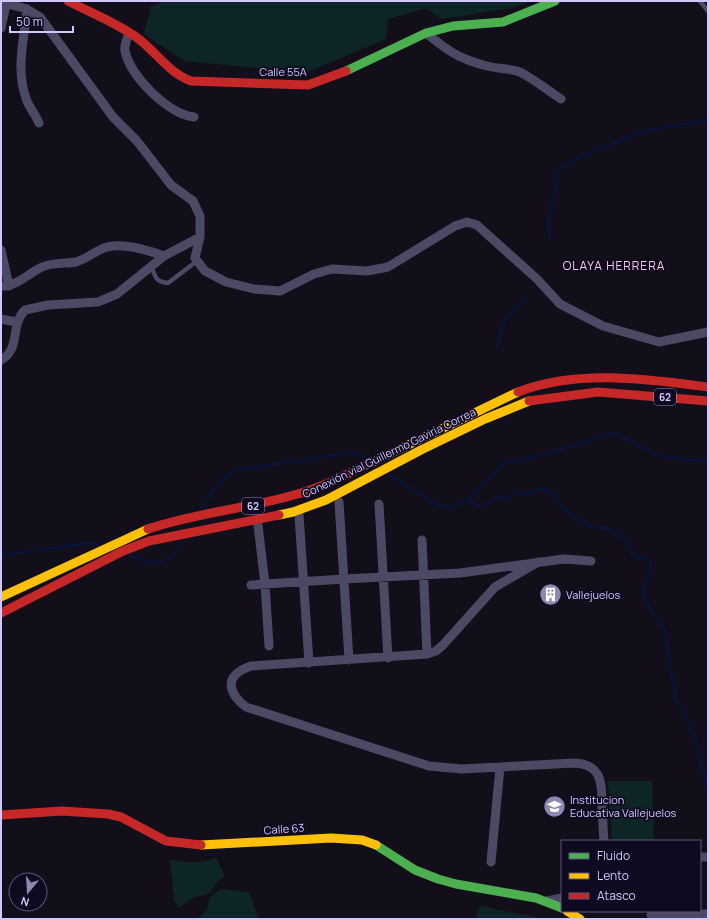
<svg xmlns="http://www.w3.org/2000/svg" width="709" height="920" font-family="Manrope,sans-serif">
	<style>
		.green { fill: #0e2527 }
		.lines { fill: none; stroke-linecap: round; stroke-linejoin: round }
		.stream { stroke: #06143a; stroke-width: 2.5 }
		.lane { stroke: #4c4964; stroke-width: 4.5 }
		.street { stroke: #4c4964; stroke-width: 9 }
		.fast { stroke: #4caf50; stroke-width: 9 }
		.slow { stroke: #ffc107; stroke-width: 9 }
		.jam { stroke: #c62828; stroke-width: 9 }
		.labels { text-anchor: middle; stroke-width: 3.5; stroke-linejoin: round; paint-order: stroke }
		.shield { fill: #0f0a1f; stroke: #988fbc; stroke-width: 1 }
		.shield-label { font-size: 10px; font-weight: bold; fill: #d2c8ff }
		.street-label { font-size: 11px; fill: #d2c8ff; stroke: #0f0a1f }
		.poi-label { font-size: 11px; fill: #d2c8ff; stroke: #0f0a1f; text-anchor: start }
		.neighbourhood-label { font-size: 12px; letter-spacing: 1px; fill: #ffcae8; stroke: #0f0a1f }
	</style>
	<rect width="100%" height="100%" fill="#120f1a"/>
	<path class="green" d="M162 1H531L512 8 442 19 426 8 388 19 386 39 308 72 285 73 270 69 184 61 144 34 151 7Z
		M608 781H652L654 841H612Z
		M216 858 225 876 217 882 210 893 193 898 178 908 174 899 170 859C187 864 199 863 216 858Z
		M222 889 249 892 259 919H196L206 912C211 899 206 898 222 889Z
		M480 906 535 917 539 919H476Z"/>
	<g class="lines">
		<path class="stream" d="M550 241 549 220 559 169 580 157 641 132 708 120
			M497 347 504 321 528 297
			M387 473 437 505 451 508 467 500 503 464 534 457 615 433 660 456 708 462
			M467 500 481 506 495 499 544 489 553 493 563 508 590 527 607 528 628 540 632 556 650 560C651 576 645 581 643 596L665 631 676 699 687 718 695 738 708 792
			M201 508 223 479 236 470 358 452 367 459
			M1 555 87 543 97 544
			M130 555C155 568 169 565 183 540"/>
		<path class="lane" d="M700 1 708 11
			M151 266C156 277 155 282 168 283L197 261"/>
		<path class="street" d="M1 2 27 9 40 17 113 117 137 141 171 185 193 201 200 216V237L195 258 205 271 226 282 254 289 280 291 314 274 332 269 367 271 388 267 455 226 467 222 477 225 537 279 560 304 603 326 659 342 708 332
			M27 9C24 40 15 71 27 101 30 108 36 116 39 123
			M1 28 6 4
			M129 33C127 39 124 44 125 51 130 76 168 114 194 117
			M426 33C448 51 459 59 487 66 498 69 510 68 520 72 532 78 549 91 561 99
			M1 250 9 286
			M1 286C16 287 29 273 42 267 53 262 65 264 76 262 87 259 96 250 107 247 125 243 147 250 164 256
			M1 319 16 322
			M1 360C21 349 10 325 25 310L48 305 98 302 117 294 164 256 200 237
			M339 502 349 660
			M379 504 388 658
			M299 515 309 663
			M258 525 265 584 269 646
			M422 540 427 654
			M538 562 495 587 443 645 436 651 427 654 251 666C225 675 226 691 246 707L429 766 462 769 574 763C604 764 602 787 602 809 603 820 603 830 604 841
			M251 585 344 579 460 573 564 559 591 561
			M700 857H708
			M491 862 500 767
			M547 901 562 898
			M651 915 708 914"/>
		<path class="fast" d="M346 71 426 33 453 26 503 22 555 1
			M376 845 415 870 438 879 456 884 536 898 562 908"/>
		<path class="slow" d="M373 462 518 392
			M279 515 293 512 326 500 421 450 485 419 529 401
			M1 597 148 529
			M201 845 331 838 362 840 376 845
			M567 911 580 919"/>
		<path class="jam" d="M68 1C91 13 115 22 136 37 156 51 167 72 191 81L308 85 346 71
			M518 392C578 369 646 379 708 387
			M529 401 598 392 708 401
			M148 529C195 513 245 509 294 495 322 488 347 474 373 462
			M1 613 123 551 149 541 279 515
			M1 815 62 811 108 814 121 817 166 841 201 845"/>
	</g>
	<defs>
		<symbol id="building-disc" viewBox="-11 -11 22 22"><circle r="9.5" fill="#8f87af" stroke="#0f0a1f"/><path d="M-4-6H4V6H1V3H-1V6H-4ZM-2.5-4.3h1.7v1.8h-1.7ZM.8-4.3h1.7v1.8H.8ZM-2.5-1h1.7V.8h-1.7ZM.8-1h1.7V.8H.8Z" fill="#fff"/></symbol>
		<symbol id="school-disc" viewBox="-11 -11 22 22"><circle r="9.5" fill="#8f87af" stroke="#0f0a1f"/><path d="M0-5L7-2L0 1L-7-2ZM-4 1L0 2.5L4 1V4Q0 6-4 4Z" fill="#fff"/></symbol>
	</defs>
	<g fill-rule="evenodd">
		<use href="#building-disc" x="538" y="582" width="25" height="25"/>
		<use href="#school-disc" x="542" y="794" width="25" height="25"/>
	</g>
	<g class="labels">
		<g class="shield">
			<rect x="654" y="389" width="22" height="16" rx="3"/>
			<rect x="242" y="498" width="22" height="16" rx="3"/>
		</g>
		<g class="shield-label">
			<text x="665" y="401">62</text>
			<text x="253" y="510">62</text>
		</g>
		<g class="street-label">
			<text x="283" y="76">Calle 55A</text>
			<text transform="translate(389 453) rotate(-26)" y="4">Conexión vial Guillermo Gaviria Correa</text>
			<text transform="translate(284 829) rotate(-4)" y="4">Calle 63</text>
		</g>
		<g class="poi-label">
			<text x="566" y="599">Vallejuelos</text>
			<text x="570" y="804">Institucion<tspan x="570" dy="13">Educativa Vallejuelos</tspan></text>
		</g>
		<g class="neighbourhood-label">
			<text x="614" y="270">OLAYA HERRERA</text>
		</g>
	</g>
	<rect width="709" height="920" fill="none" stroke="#d2c8ff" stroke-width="4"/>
	<rect x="561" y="840" width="140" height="72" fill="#0f0a1f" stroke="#5d5679"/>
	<rect x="569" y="853" width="20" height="6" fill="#4caf50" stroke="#5d5679"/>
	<text x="597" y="860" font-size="12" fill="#d2c8ff">Fluido</text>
	<rect x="569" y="873" width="20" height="6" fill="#ffc107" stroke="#5d5679"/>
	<text x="597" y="880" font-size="12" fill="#d2c8ff">Lento</text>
	<rect x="569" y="893" width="20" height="6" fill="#c62828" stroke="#5d5679"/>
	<text x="597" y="900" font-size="12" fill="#d2c8ff">Atasco</text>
	<g transform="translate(28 892) rotate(198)"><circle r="19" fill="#0f0a1f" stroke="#5d5679"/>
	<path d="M0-3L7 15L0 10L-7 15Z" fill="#8f87af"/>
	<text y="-6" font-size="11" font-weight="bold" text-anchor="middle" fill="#d2c8ff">N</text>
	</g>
	<path d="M10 26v6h63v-6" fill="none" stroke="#d2c8ff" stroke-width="2"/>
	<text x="16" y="26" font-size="12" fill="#d2c8ff" stroke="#0f0a1f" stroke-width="3" paint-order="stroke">50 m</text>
</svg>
